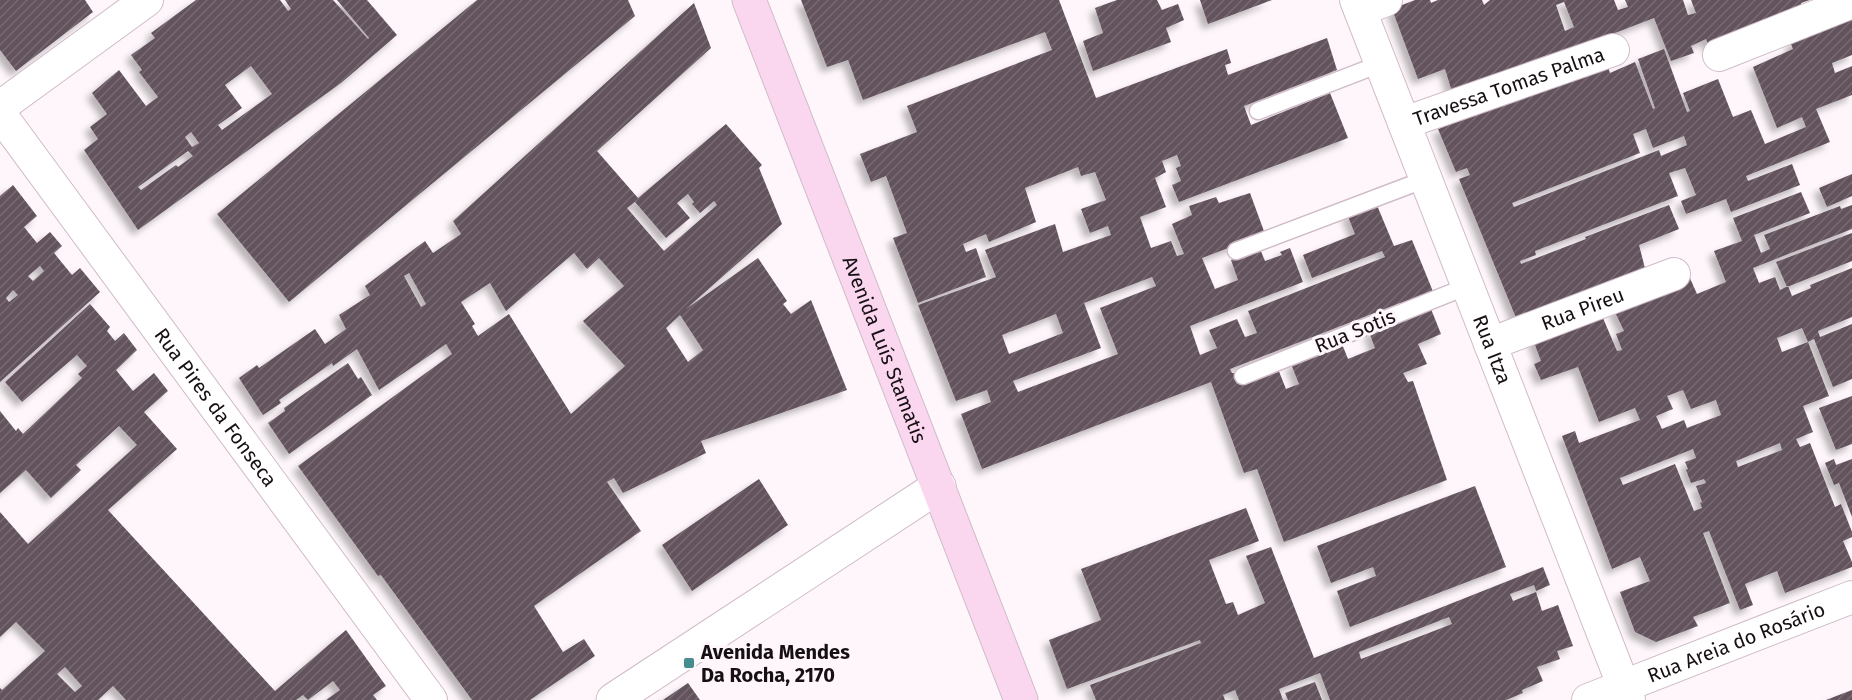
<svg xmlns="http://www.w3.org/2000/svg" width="1852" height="700" font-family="'Fira Sans',sans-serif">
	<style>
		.building { fill: url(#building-hatch); fill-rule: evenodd; filter: url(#shadow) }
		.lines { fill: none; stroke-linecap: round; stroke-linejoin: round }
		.service-casing { stroke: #cfbcc8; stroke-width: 19 }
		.minor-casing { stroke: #cfbcc8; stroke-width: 34 }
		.tertiary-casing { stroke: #cfbcc8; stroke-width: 35 }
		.secondary-casing { stroke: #cfbcc8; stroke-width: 35 }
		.service { stroke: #fff; stroke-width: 16 }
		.minor { stroke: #fff; stroke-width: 32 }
		.tertiary { stroke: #fff; stroke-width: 33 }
		.secondary { stroke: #fad7ef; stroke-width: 33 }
		.poi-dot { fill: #458d8e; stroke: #fef6fa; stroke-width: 2 }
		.labels { text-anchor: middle; stroke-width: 6; stroke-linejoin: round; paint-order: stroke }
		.street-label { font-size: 20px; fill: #160f13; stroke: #fef6fa }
		.poi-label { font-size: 20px; font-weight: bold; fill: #160f13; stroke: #fef6fa; text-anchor: start }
	</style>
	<defs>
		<pattern id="building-hatch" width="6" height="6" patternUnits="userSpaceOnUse" patternTransform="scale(1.5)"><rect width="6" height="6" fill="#63525d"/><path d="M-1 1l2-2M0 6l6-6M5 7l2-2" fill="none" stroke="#786b74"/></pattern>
		<filter id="shadow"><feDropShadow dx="-5.5" dy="5.5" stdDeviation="3" flood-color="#0004"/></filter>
	</defs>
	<rect width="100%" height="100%" fill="#fef6fa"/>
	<path class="building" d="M0 0H85L93 12 16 71 0 50Z
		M196 0H280L288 11 291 9 285 0H333L368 39 369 38 337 0H367L397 35 341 83 138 230 84 150 98 139 90 127 107 114 92 93 119 70 146 106 158 97 139 72 142 70 131 55 155 38 151 33ZM251 66 272 94 222 130 218 125 242 108 225 85ZM191 132 199 143 192 147 185 137ZM188 151 193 156 178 167 176 165 141 190 138 187Z
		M477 0H628L635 16 289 302 217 214Z
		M801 0H1059L1096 98 1227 49 1231 63 1225 65 1228 75 1327 38 1337 70 1244 106 1251 125 1330 93 1348 138 1179 202 1172 185 1181 181 1176 168 1181 166 1177 155 1162 161 1166 172 1155 178 1166 207 1140 217 1151 248 1171 241 1177 256 1184 254 1172 224 1192 215 1189 206 1216 197 1219 203 1250 193 1265 234 1202 258 1215 289 1238 280 1231 260 1260 249 1265 261 1282 255 1280 252 1290 248 1303 282 1190 326 1200 355 1217 348 1209 330 1237 319 1245 337 1257 333 1248 311 1385 257 1382 251 1312 278 1303 255 1355 234 1347 214 1376 203 1394 246 1412 240 1434 294 1401 307 1400 303 1230 369 1232 373H1235L1241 384 1278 369 1286 389 1299 384 1291 364 1342 344 1348 359 1375 348 1369 332 1431 309 1441 334 1418 344 1427 364 1403 373 1408 382 1413 381 1447 480 1284 542 1257 469 1244 473 1211 382 982 469 961 414 991 402 987 390 956 401 918 305 996 277 985 250 1055 224 1063 252 1111 235 1108 226 1090 233 1081 209 1106 200 1095 172 1081 176 1078 167 1025 188 1036 222 989 242 986 234 963 244 966 252 976 248 986 277 918 303 893 238 907 233 886 176 871 182 860 154 917 132 907 106 1052 50 1045 32 863 100 848 60 827 67ZM1152 277 1156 286 1100 308 1118 354 1018 392 1013 381 1101 348 1084 303ZM1056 314 1063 333 1009 354 1002 335Z
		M1117 0H1157L1162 10 1178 4 1184 20 1166 28 1171 42 1093 71 1083 41 1103 33 1095 8Z
		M1200 0H1272L1208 24Z
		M1415 0H1430L1431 3 1438 0H1482L1484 5 1490 0H1614L1618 10 1628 7 1625 0H1683L1688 15 1696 13 1691 0H1810L1801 3 1804 12 1709 47 1706 39 1691 46 1694 53 1671 61 1654 18 1453 95 1445 69 1418 79 1392 9ZM1564 2 1574 27 1565 31 1556 5Z
		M694 3 711 48 597 151 638 198 726 124 762 165 759 168 782 224 686 309 758 258 787 301 783 304 791 314 811 300 847 390 701 441 706 453 623 493 614 478 607 482 641 531 534 606 563 652 584 639 595 656 530 700H472L381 575 378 576 298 466 452 354 446 344 379 390 357 349 333 366 332 363 279 400 281 403 263 415 239 378 257 365 259 368 315 329 325 344 346 329 339 315 370 295 365 286 425 241 433 253 461 234 453 221ZM688 194 694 202 692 204 700 213 714 201 717 205 664 251 627 208 635 202 666 238 690 218 677 203ZM574 253 587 269 599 258 624 286 583 321 625 366 571 414 509 314 478 336 472 326 475 324 461 302 490 283 506 311ZM409 273 426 304 421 307 404 276ZM680 315 703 350 688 362 666 328Z
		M1852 17V55L1832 63 1835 73 1852 66V95L1816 109 1830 142 1746 176 1748 181 1792 164 1800 185 1731 212 1726 199 1686 214 1681 201 1696 195 1685 168 1669 173 1678 196 1535 251 1536 255 1520 261 1521 264 1586 239 1585 237 1669 205 1679 229 1639 245 1647 276 1519 325 1459 179 1470 175 1467 168 1456 172 1438 129 1607 64 1610 73 1635 62 1653 109 1655 108 1638 59 1664 49 1687 112 1690 111 1683 93 1718 79 1733 117 1751 110 1765 144 1806 127 1802 117 1777 128 1753 67 1793 49 1790 42ZM1646 129 1653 148 1684 136 1687 145 1661 156 1659 150 1514 207 1512 203 1640 153 1633 134Z
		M1852 174V196L1827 207 1819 188Z
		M13 185 37 216 24 227 37 243 50 232 62 246 54 253 72 275 80 268 100 292 0 382V196ZM40 266 44 271 33 281 28 276ZM13 290 18 295 9 302 6 298Z
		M1801 192 1810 213 1754 235 1761 253 1770 249 1764 235 1840 206 1841 209 1852 205V229L1753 268 1759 283 1775 277 1780 290 1788 286 1792 296 1811 288 1810 285 1852 268V317L1818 331 1820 337 1852 324V379L1833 387 1814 339 1808 342 1802 328 1777 338 1782 352 1808 342 1829 396 1803 406 1813 432 1796 439 1800 447 1810 443 1835 507 1841 504 1852 532V537L1843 541 1852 562V567L1785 593 1777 571 1745 584 1753 605 1740 610 1709 531 1703 533 1730 603 1693 617 1698 626 1656 642 1635 632 1620 592 1650 581 1640 557 1612 569 1562 436 1575 431 1579 443 1640 420 1635 408 1599 422 1578 367 1541 380 1534 364 1541 361 1532 337 1600 311 1617 351 1622 350 1616 334 1624 331 1613 308 1689 276 1697 294 1726 282 1714 251 1742 241 1733 218ZM1683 390 1691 409 1716 400 1721 415 1687 428 1684 420 1662 429 1656 416 1673 409 1667 396ZM1780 443 1782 450 1738 467 1736 461ZM1693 449 1696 458 1685 462 1688 469 1686 470 1691 483 1704 479 1706 483 1696 486 1702 502 1700 503 1702 508 1694 511 1675 464 1623 485 1620 478Z
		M1852 233V261L1787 287 1776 262Z
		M90 304 110 327 107 331 115 341 124 333 137 350 116 370 133 391 154 373 168 391 144 412 177 449 108 510 275 691 346 630 386 686 373 695 377 700H326L340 690 333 681 308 700 303 695 296 700H126L113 686 98 700H0V688L2 690 45 651 16 622 0 637V512L28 544 137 445 119 426 76 465 81 470 51 498 26 470 0 493V411L16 431 18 428 23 434 82 378 78 374 87 366 77 355 22 402 5 382ZM65 667 82 686 75 692 57 674Z
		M348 363 358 379 361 377 372 395 289 454 268 423 285 411 284 408Z
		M1852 396V444L1836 450 1819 408Z
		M1834 459 1836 465 1852 459V517L1839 483 1834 485 1825 463Z
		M759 479 788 525 692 591 662 545Z
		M1475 486 1506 567 1350 627 1337 591 1376 576 1373 567 1331 583 1317 546Z
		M1246 508 1259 541 1209 560 1226 604 1233 602 1238 615 1265 603 1246 556 1271 547 1314 658 1543 567 1550 585 1536 591 1534 585 1510 594 1513 601 1536 592 1542 611 1558 605 1573 646 1557 651 1560 659 1537 667 1543 681 1522 690 1523 693 1506 700H1330L1320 673 1279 689 1283 700H1239L1235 690 1223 695 1225 700H1096L1090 685 1201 643 1200 640 1067 689 1049 640 1101 620 1081 569ZM1449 617 1452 624 1361 659 1359 652Z
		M1315 682 1322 700H1288L1285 693Z
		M688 683 700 700H663Z
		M1852 690V700H1826Z"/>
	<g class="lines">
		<defs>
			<path id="service" d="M1258 111 1380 64
				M1236 251 1426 179
				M1243 376 1468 286"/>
			<g id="minor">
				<path id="s1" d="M1356 0 1629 700"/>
				<path d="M1360 10 1386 0"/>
				<path d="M1719 55 1852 2"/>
				<path d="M0 107 147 0"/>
				<path id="s2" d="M0 114 431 700"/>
				<path id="s3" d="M1404 123 1613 50"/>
				<path id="s4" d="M1490 344 1674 274"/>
				<path id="s5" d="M1588 700 1852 597"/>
			</g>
			<path id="tertiary" d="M613 700 939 486"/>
			<g id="secondary">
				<path id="s6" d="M749 0 1021 700"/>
			</g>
		</defs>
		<use href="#service" class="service-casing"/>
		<use href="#minor" class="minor-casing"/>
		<use href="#tertiary" class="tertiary-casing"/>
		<use href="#secondary" class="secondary-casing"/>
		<use href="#service" class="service"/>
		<use href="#minor" class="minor"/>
		<use href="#tertiary" class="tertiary"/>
		<use href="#secondary" class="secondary"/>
	</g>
	<rect class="poi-dot" x="683" y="657" width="12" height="12" rx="3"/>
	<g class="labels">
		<g class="street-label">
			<text dy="7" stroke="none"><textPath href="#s3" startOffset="111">Travessa Tomas Palma</textPath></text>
			<text dy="7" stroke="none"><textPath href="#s4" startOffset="99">Rua Pireu</textPath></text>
			<text transform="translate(1355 331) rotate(-22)" y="7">Rua Sotis</text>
			<text dy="7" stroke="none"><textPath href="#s6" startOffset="375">Avenida Luís Stamatis</textPath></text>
			<text dy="7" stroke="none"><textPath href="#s1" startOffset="375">Rua Itza</textPath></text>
			<text dy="7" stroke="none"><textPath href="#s2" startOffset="364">Rua Pires da Fonseca</textPath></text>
			<text dy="7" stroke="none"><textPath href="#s5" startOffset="159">Rua Areia do Rosário</textPath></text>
		</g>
		<g class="poi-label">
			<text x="701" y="659">Avenida Mendes<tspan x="701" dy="23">Da Rocha, 2170</tspan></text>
		</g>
	</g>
</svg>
